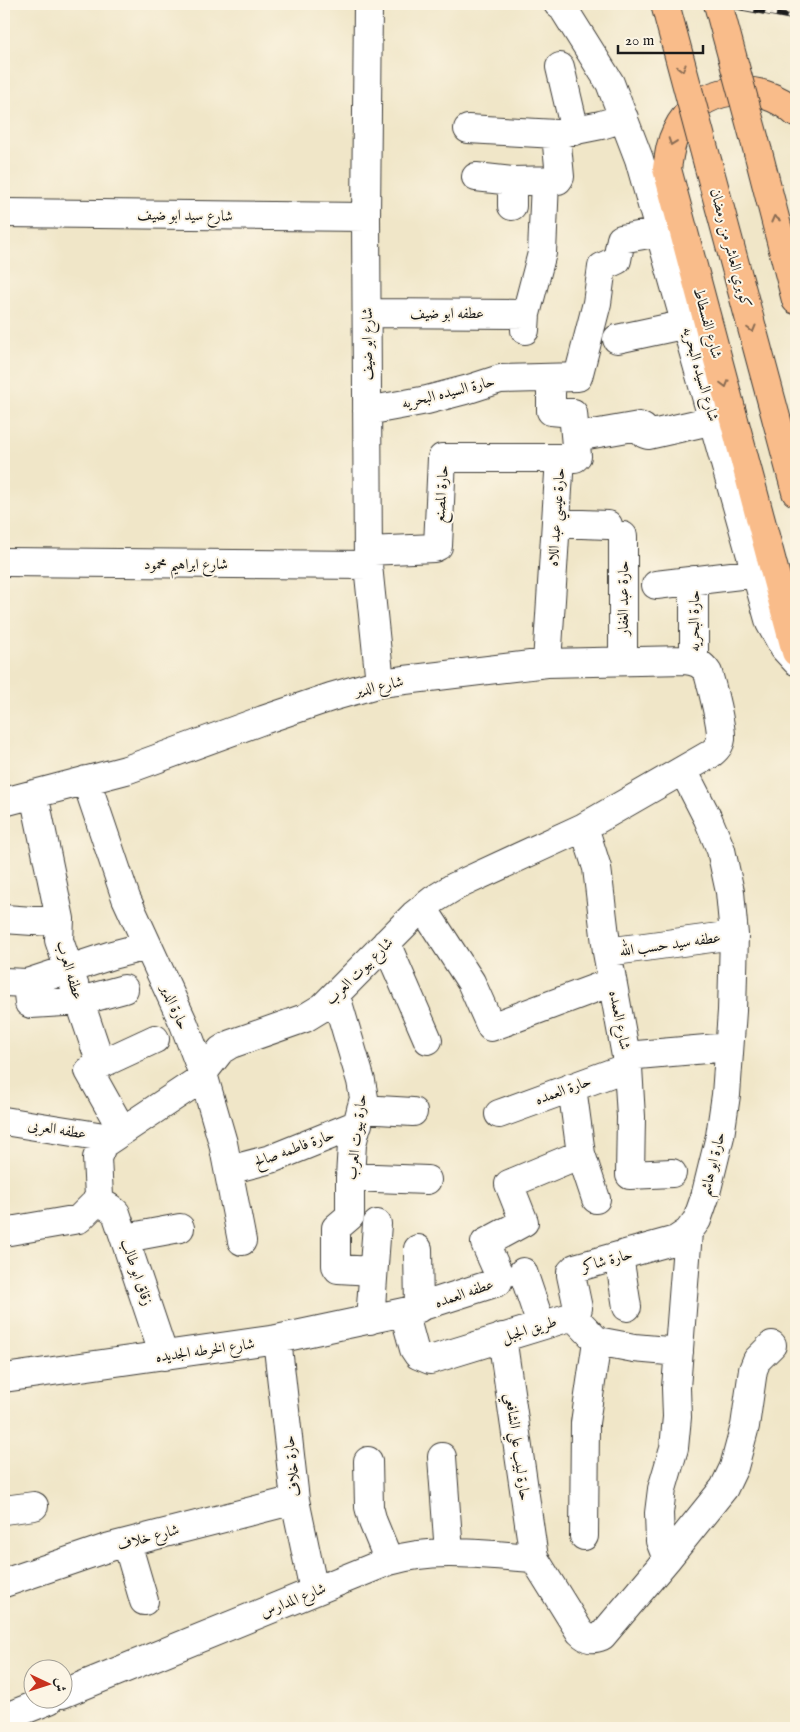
<svg xmlns="http://www.w3.org/2000/svg" width="800" height="1732" font-family="'IM FELL English',Amiri,serif">
	<style>
		.lines { fill: none; stroke-linecap: round; stroke-linejoin: round }
		.street-casing { stroke: #3c3a36; stroke-width: 30 }
		.primary-casing { stroke: #3c3a36; stroke-width: 30 }
		.street { stroke: #fff; stroke-width: 28 }
		.primary { stroke: #f9bc8a; stroke-width: 28 }
		.rail-casing { stroke: #1c1c1c; stroke-width: 5.5 }
		.rail { stroke: #fcf5e5; stroke-width: 4; stroke-dasharray: 11; stroke-linecap: butt }
		.primary-bridge-casing { stroke: #3c3a36; stroke-width: 30; stroke-linecap: butt }
		.primary-bridge { stroke: #f9bc8a; stroke-width: 28 }
		.oneway { stroke: #8a6c53 }
		.labels { text-anchor: middle; stroke-width: 4; stroke-linejoin: round; paint-order: stroke }
		.street-label { font-size: 15px; fill: #1c1c1c; stroke: #fcf5e5 }
	</style>
	<rect width="100%" height="100%" fill="#fcf5e5"/>
	<filter id="ink" filterUnits="userSpaceOnUse"><feTurbulence type="fractalNoise" baseFrequency=".02" numOctaves="2"/><feDisplacementMap in="SourceGraphic" scale="10" xChannelSelector="R" yChannelSelector="G"/><feConvolveMatrix kernelMatrix="1 2 1 2 8 2 1 2 1" color-interpolation-filters="sRGB"/></filter>
	<filter id="wash" filterUnits="userSpaceOnUse"><feTurbulence type="fractalNoise" baseFrequency=".0096" numOctaves="4" result="noise"/><feDisplacementMap in="SourceGraphic" scale="20" xChannelSelector="R" yChannelSelector="G"/><feGaussianBlur stdDeviation="1.12" result="paint"/><feColorMatrix in="noise" values="0 0 0 0 0 0 0 0 0 0 0 0 0 0 0 0 0 1.4 0 .05"/><feComposite in="paint" operator="in"/></filter>
	<g filter="url(#wash)">
		<rect width="100%" height="100%" fill="#f0e6c8"/>
	</g>
	<g filter="url(#ink)">
		<g class="lines">
			<defs>
				<path id="street" d="M368 4 366 217 368 565 380 683
					M558 4 563 8 610 83 639 159 770 623 784 648 796 661
					M560 67 575 131
					M468 129 556 134 601 125 624 118
					M476 177 512 181 558 180 560 177 556 134
					M512 206V181
					M4 213 366 217
					M367 313 526 314
					M525 330 526 314 542 253 545 181
					M617 339 687 324
					M367 411 427 400 469 389 500 379 578 377 597 303 602 267 617 260 621 239 660 232
					M576 437 639 426 643 428 645 434 648 435 714 420
					M556 523 608 525
					M368 551 434 548 438 546 442 458H560
					M4 562 368 565
					M694 580V661
					M656 585 757 573
					M623 660V536
					M547 663 560 458H575L577 456 573 413 551 411V379
					M86 780 126 898 184 1024 203 1074 223 1143 242 1241
					M34 794 60 919 59 940 101 1064 89 1071 122 1130
					M4 802 126 770 263 720 331 697 380 683 547 663 685 660C696 661 702 664 708 673 712 687 722 726 721 739 720 746 715 751 709 755L584 827 454 887 433 900 414 915 323 1007 305 1018 231 1044 221 1050 196 1082 103 1144 97 1158 99 1196 95 1203 79 1219 4 1232
					M584 827 597 868 607 952 628 1067 631 1117 630 1175 672 1173
					M423 908 471 982 491 1027 612 982
					M4 919 33 921 60 919
					M386 943 428 1040
					M607 952 734 935
					M4 982 27 983 112 955 147 946
					M27 983 29 1003 31 1004 80 1001 124 989
					M336 996 361 1081 364 1098 352 1144 350 1177V1216L336 1228V1266L338 1269 373 1271
					M626 1056 729 1047
					M101 1064 155 1039
					M572 1087 581 1154 596 1199
					M361 1109 413 1112
					M499 1114 628 1067
					M4 1121 110 1138
					M229 1170 271 1159 358 1124
					M350 1177 427 1180
					M95 1203C104 1204 109 1206 116 1213L164 1356
					M126 1238 180 1228
					M418 1249 419 1308
					M619 1256 627 1307
					M523 1272 541 1325
					M404 1312 414 1349 418 1355 430 1360 570 1317 575 1318 597 1341 634 1348 679 1352
					M575 1318 578 1308 571 1275V1272L575 1268 676 1240 688 1232
					M370 1320 377 1224
					M502 1337 534 1558 580 1632C587 1639 592 1640 602 1636L667 1559 724 1488 734 1467 745 1426 753 1370 757 1360 772 1345
					M277 1339 295 1500 314 1591
					M4 1378 277 1339 404 1312 498 1282 500 1277 485 1243 524 1222 509 1184 581 1154
					M442 1457 449 1553
					M368 1461 369 1507 373 1522 389 1561
					M4 1510 34 1506
					M584 1536 585 1423 597 1341
					M127 1543 144 1601
					M667 1559 660 1541 659 1513 662 1489 674 1448 677 1417 676 1388 688 1232 697 1220 705 1197 720 1136 726 1095 732 1011 734 935 730 892 721 850 708 819 683 770
					M4 1583 110 1547 295 1500
					M62 1694 389 1561C437 1547 486 1555 534 1558
					M4 1718 49 1700"/>
				<path id="primary" d="M796 113C760 79 698 84 676 132 670 144 669 156 667 169L796 652
					M758 152 796 300
					M708 164 796 492"/>
			</defs>
			<use href="#street" class="street-casing"/>
			<use href="#primary" class="primary-casing"/>
			<use href="#street" class="street"/>
			<use href="#primary" class="primary"/>
			<defs>
				<path id="rail" d="M722 4 796 18"/>
			</defs>
			<use href="#rail" class="rail-casing"/>
			<use href="#rail" class="rail"/>
			<defs>
				<path id="primary-bridge" d="M665 4 708 164
					M718 4 758 152"/>
			</defs>
			<use href="#primary-bridge" class="primary-bridge-casing"/>
			<use href="#primary-bridge" class="primary-bridge"/>
		</g>
		<defs><path id="oneway-chevron" d="M-2-3.5L2.5 0L-2 3.5" fill="none" stroke-width="1.6" stroke-linecap="round" stroke-linejoin="round" transform="scale(1.25)"/></defs>
		<g class="oneway">
			<use href="#oneway-chevron" transform="translate(682 68) rotate(75)"/>
			<use href="#oneway-chevron" transform="translate(672 142) rotate(109)"/>
			<use href="#oneway-chevron" transform="translate(775 219) rotate(-104)"/>
			<use href="#oneway-chevron" transform="translate(752 329) rotate(75)"/>
			<use href="#oneway-chevron" transform="translate(725 384) rotate(75)"/>
		</g>
	</g>
	<g class="labels">
		<g class="street-label">
			<text transform="translate(185 215) rotate(1)" y="5">شارع سيد ابو ضيف</text>
			<text transform="translate(731 248) rotate(75)" y="5">كوبري العاشر من رمضان</text>
			<text x="447" y="318">عطفه ابو ضيف</text>
			<text transform="translate(708 323) rotate(75)" y="5">شارع الفسطاط</text>
			<text transform="translate(367 344) rotate(-90)" y="5">شارع ابو ضيف</text>
			<text transform="translate(701 374) rotate(74)" y="5">شارع السيده البحريه</text>
			<text transform="translate(448 392) rotate(-14)" y="5">حارة السيده البحريه</text>
			<text transform="translate(441 494) rotate(-86)" y="5">حارة المصنع</text>
			<text transform="translate(556 517) rotate(-86)" y="5">حارة عيسي عبد اللاه</text>
			<text x="186" y="569">شارع ابراهيم محمود</text>
			<text transform="translate(623 598) rotate(-90)" y="5">حارة عبد الغفار</text>
			<text transform="translate(694 621) rotate(-90)" y="5">حارة البحريه</text>
			<text transform="translate(379 686) rotate(-12)" y="5">شارع الدير</text>
			<text transform="translate(670 944) rotate(-8)" y="5">عطفه سيد حسب الله</text>
			<text transform="translate(70 970) rotate(73)" y="5">عطفه العرب</text>
			<text transform="translate(359 971) rotate(-45)" y="5">شارع بيوت العرب</text>
			<text transform="translate(175 1007) rotate(66)" y="5">حارة الدير</text>
			<text transform="translate(620 1020) rotate(79)" y="5">شارع العمده</text>
			<text transform="translate(563 1090) rotate(-20)" y="5">حارة العمده</text>
			<text transform="translate(57 1129) rotate(9)" y="5">عطفه العربى</text>
			<text transform="translate(356 1137) rotate(-83)" y="5">حارة بيوت العرب</text>
			<text transform="translate(294 1148) rotate(-20)" y="5">حارة فاطمه صالح</text>
			<text transform="translate(712 1164) rotate(-76)" y="5">حارة ابو هاشم</text>
			<text transform="translate(607 1260) rotate(-15)" y="5">حارة شاكر</text>
			<text transform="translate(137 1272) rotate(71)" y="5">زقاق ابو طالب</text>
			<text transform="translate(464 1293) rotate(-19)" y="5">عطفه العمده</text>
			<text transform="translate(529 1329) rotate(-17)" y="5">طريق الجبل</text>
			<text transform="translate(205 1350) rotate(-8)" y="5">شارع الخرطه الجديده</text>
			<text transform="translate(518 1447) rotate(82)" y="5">حارة لبيب علي الشافعي</text>
			<text transform="translate(292 1466) rotate(-97)" y="5">حارة خلاف</text>
			<text transform="translate(148 1537) rotate(-15)" y="5">شارع خلاف</text>
			<text transform="translate(293 1600) rotate(-22)" y="5">شارع المدارس</text>
		</g>
	</g>
	<rect width="800" height="1732" fill="none" stroke="#fcf5e5" stroke-width="20"/>
	<g transform="translate(48 1684) rotate(94)"><circle r="24" fill="#fcf5e5" stroke="#a29e95"/>
	<path d="M0-4L9 19L0 12L-9 19Z" fill="#c8321e"/>
	<text y="-8" font-size="14" font-weight="bold" text-anchor="middle" fill="#1c1c1c">ش</text>
	</g>
	<path d="M618 45v8h85v-8" fill="none" stroke="#1c1c1c" stroke-width="2.5"/>
	<text x="625" y="45" font-size="15" fill="#1c1c1c" stroke="#fcf5e5" stroke-width="4" paint-order="stroke">20 m</text>
</svg>
